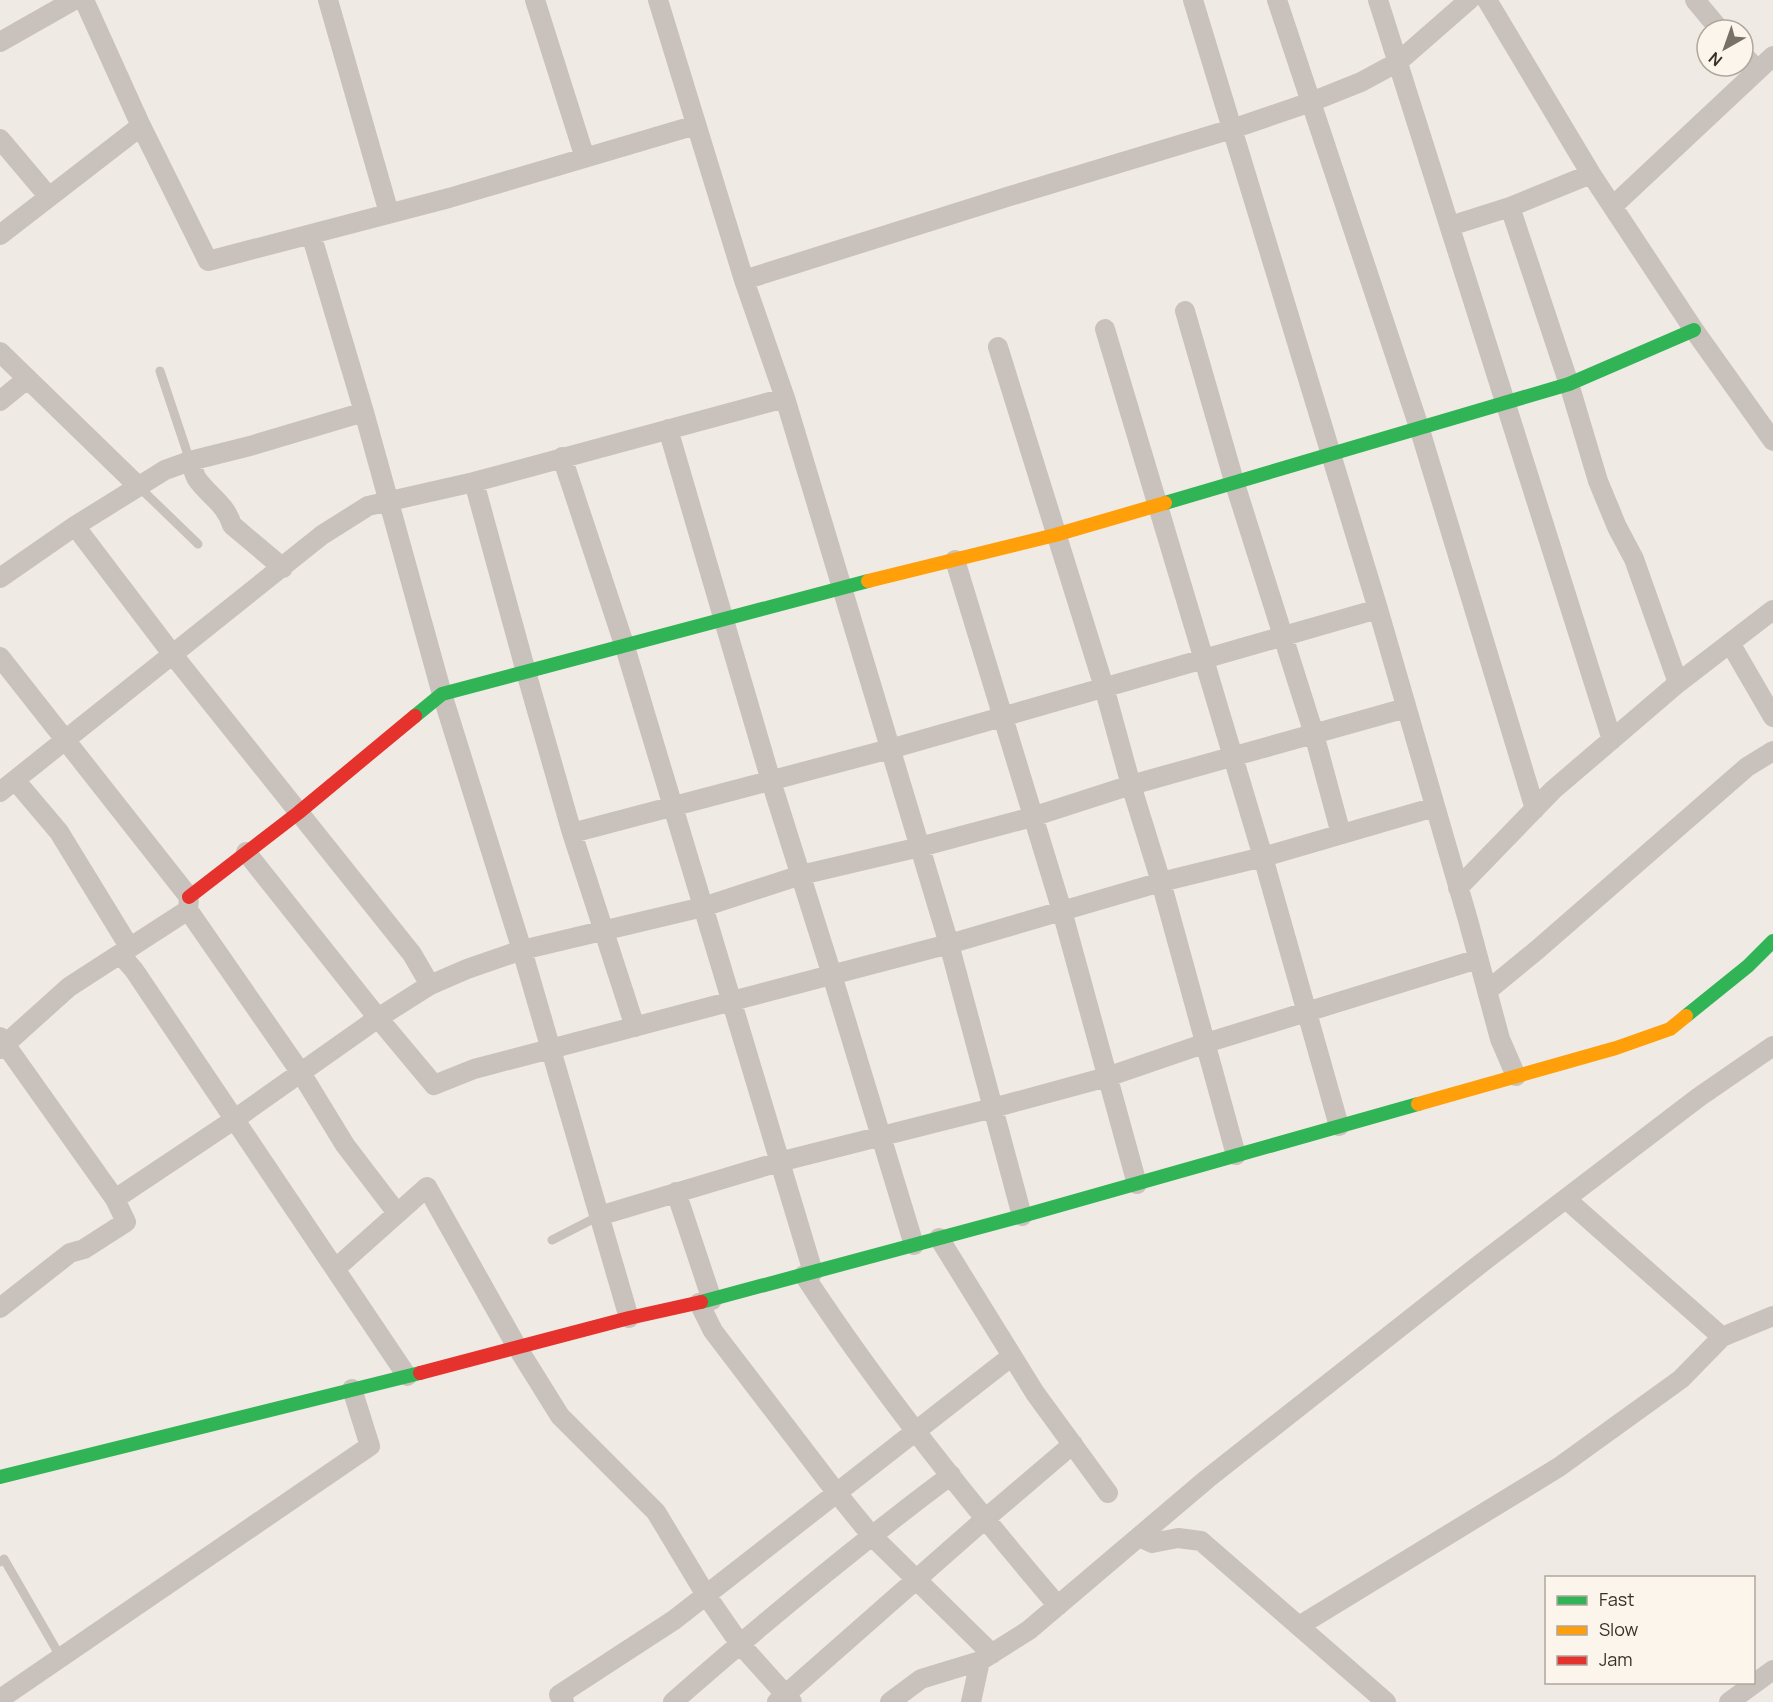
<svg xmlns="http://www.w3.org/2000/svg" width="1773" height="1702" font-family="Manrope,sans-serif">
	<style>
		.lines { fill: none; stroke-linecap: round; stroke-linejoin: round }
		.lane { stroke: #c9c2bc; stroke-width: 9 }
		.street { stroke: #c9c2bc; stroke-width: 20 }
		.fast { stroke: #30b455; stroke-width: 14 }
		.slow { stroke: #ff9f0a; stroke-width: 14 }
		.jam { stroke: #e5322d; stroke-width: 14 }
	</style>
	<rect width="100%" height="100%" fill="#f0eae4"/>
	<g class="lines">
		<path class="lane" d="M160 371 190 461
			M138 486 198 544
			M552 1240 599 1216
			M0 1562 4 1559 60 1656"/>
		<path class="street" d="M84 0 141 126 208 261 449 198 696 125
			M328 0 389 213
			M535 0 585 158
			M658 0 744 280 785 398 949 944 1022 1216
			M1193 0 1378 609 1468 920 1500 1039 1516 1076
			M1277 0 1419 427 1535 809
			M1378 0 1612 740
			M1487 0 1591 174 1694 330 1773 441
			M1695 0 1720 30
			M0 42 74 0
			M1743 55 1758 70
			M0 139 49 197
			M1613 206 1773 56
			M1510 207 1569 384 1598 481 1617 527 1634 559 1678 683
			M1450 226 1510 207 1591 174
			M311 234 364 412 442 694 522 950 629 1318
			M0 235 141 126
			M744 280 1010 196 1232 129 1311 102 1361 82 1398 62 1469 0
			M1185 311 1234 481 1314 734 1341 834
			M1105 329 1263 857 1339 1126
			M998 347 1104 687 1131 785 1161 882 1236 1155
			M0 352 138 486
			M0 401 27 379
			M668 429 771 781 832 975 914 1245
			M562 457 625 647 813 1272
			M190 461C192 466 194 474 197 479 208 495 226 504 232 525L283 568
			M474 482 526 672 572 833 635 1027
			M75 526 173 655 412 954 430 985
			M955 560 1062 911 1137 1184
			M0 578 75 526 165 470 190 461 250 446 364 412
			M1730 643 1773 717
			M0 657 189 897 188 910 69 987 0 1049
			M15 780 59 832 130 948
			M0 792 322 535 368 506 474 482 785 398
			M572 833 890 749 1378 609
			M246 852 378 1018 434 1085 474 1069 949 944 1161 882 1263 857 1435 807
			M1458 888 1553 790 1678 683 1773 610
			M188 910 301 1073 345 1145 397 1213
			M120 954 134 970 407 1376
			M1487 991 1537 950 1747 767 1773 751
			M0 1037 115 1199 126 1222 84 1249 70 1253 0 1308
			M676 1192 712 1300
			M115 1199 235 1119 378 1018 430 985 467 969 522 950 703 907 801 875 920 847 1032 817 1131 785 1406 708
			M1566 1199 1722 1337
			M599 1216 779 1162 993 1108 1107 1077 1206 1043 1478 959
			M939 1238 1035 1393 1108 1493
			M335 1269 427 1187 517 1347 560 1416 656 1512 706 1595 740 1644 792 1702
			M804 1275C880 1391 968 1500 1058 1606
			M699 1303 713 1331 836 1492 871 1535 992 1654
			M1139 1537 1152 1543 1178 1538 1201 1541 1386 1702
			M1299 1626 1559 1467 1681 1379 1722 1337 1773 1316
			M0 1699 370 1446 352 1389
			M564 1702 559 1695 674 1620 1012 1356
			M673 1702C763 1623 855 1547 951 1475
			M777 1702 985 1519 1073 1444
			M890 1702 921 1679 980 1661 1029 1630 1207 1479 1484 1261 1699 1097 1773 1046
			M971 1702 980 1661
			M1729 1702 1773 1670"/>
		<path class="fast" d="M1165 503 1569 384 1694 330
			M415 716 442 694 868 581
			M1686 1016 1748 966 1773 941
			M701 1302 1022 1216 1418 1104
			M0 1477 420 1373"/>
		<path class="slow" d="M868 581 1055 535 1165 503
			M1418 1104 1616 1048 1670 1029 1686 1016"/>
		<path class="jam" d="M189 897 298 813 415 716
			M420 1373 629 1318 701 1302"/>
	</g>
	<rect x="1545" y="1576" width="210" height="108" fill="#fcf5ec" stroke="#afa69e" stroke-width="1.5"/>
	<rect x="1557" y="1596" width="30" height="9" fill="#30b455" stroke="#afa69e" stroke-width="1.5"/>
	<text x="1599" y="1606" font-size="18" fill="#3b2f29">Fast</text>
	<rect x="1557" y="1626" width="30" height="9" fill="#ff9f0a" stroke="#afa69e" stroke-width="1.5"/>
	<text x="1599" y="1636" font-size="18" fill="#3b2f29">Slow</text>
	<rect x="1557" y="1656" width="30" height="9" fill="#e5322d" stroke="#afa69e" stroke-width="1.5"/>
	<text x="1599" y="1666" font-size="18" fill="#3b2f29">Jam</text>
	<g transform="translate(1725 48) rotate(220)"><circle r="28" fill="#fcf5ec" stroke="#afa69e" stroke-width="1.5"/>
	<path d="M0-4.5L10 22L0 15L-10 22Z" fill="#7a706a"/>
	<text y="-9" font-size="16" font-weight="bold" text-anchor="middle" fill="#3b2f29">N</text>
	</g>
</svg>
